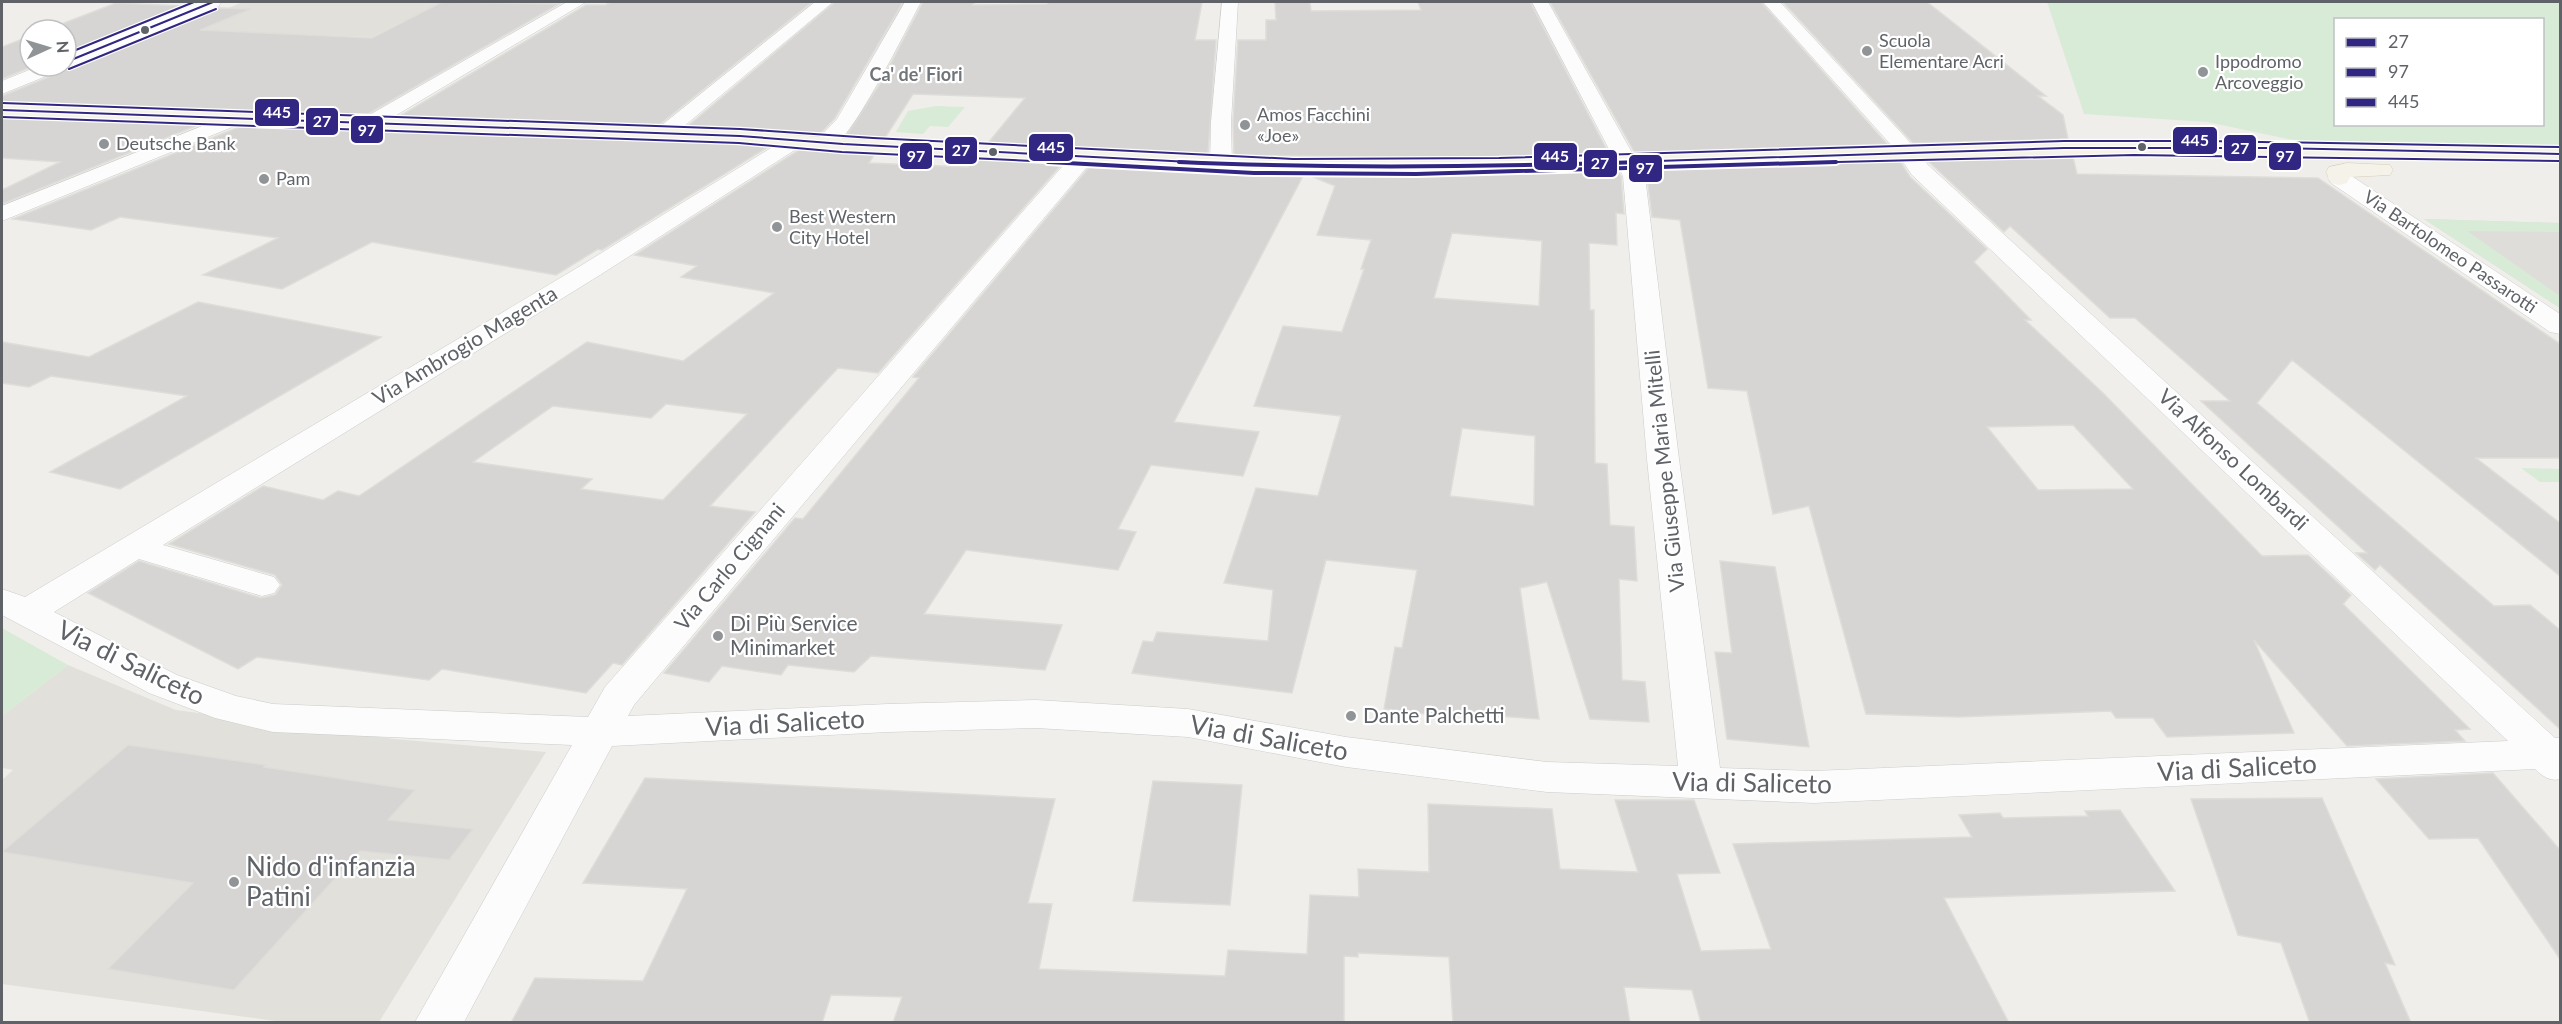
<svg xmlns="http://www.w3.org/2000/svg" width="2562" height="1024" font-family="Lato,sans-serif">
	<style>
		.industrial { fill: #dfddda }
		.education { fill: #e2e0da }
		.green { fill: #d8ebd6; fill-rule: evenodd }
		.building { fill: #d6d5d3; stroke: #deddd9; stroke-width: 1.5; fill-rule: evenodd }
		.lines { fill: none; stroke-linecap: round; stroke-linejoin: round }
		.minor-casing { stroke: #cbcccc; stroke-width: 1 }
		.major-casing { stroke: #d7ceb8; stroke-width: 1 }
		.minor { fill: #fdfcfc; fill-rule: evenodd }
		.major { fill: #f4f2e9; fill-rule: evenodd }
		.bus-1-far1-casing { stroke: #fff; stroke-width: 4.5 }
		.bus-1-casing { stroke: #fff; stroke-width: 8 }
		.bus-2-far1-casing { stroke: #fff; stroke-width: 4.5 }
		.bus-2-casing { stroke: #fff; stroke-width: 8 }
		.bus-3-casing { stroke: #fff; stroke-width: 4.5 }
		.bus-1-far1 { stroke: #312783; stroke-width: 2 }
		.bus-1 { stroke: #312783; stroke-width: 4 }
		.bus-2-far1 { stroke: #312783; stroke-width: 2 }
		.bus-2 { stroke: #312783; stroke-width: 4 }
		.bus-3 { stroke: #312783; stroke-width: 2 }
		.bus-dot { fill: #5f6368; stroke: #fff; stroke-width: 2 }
		.poi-dot { fill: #919496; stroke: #fff; stroke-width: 2 }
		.labels { text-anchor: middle; stroke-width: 4.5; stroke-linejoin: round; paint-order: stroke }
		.far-poi-label { font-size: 18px; fill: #5f6368; stroke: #fff; text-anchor: start }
		.far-neighbourhood-label { font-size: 18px; font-weight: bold; fill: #70757a; stroke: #fff }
		.far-street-label { font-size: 18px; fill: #5f6368; stroke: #fff }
		.street-label { font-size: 21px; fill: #5f6368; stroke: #fff }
		.poi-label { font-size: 21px; fill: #5f6368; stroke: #fff; text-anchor: start }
		.near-street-label { font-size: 26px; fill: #5f6368; stroke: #fff }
		.near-poi-label { font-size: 26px; fill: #5f6368; stroke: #fff; text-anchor: start }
		.line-badge { stroke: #fff; stroke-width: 2 }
		.badge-label { font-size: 16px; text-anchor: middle; font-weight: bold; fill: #fff }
	</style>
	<rect width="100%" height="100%" fill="#efeeea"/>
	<path class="industrial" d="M2424 219 2560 223V308Z"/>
	<path class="education" d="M243 2H470L430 22 403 21 372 37 175 30Z
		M68 665 176 710 394 739 546 752 379 1022H283L2 984V780L13 770 2 768V716Z"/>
	<path class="green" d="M2047 2H2560V146L2298 141 2207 122 2084 114ZM2336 20H2542V124H2336Z
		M936 106 965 107 948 127 930 126 923 134 896 132 908 111Z
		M2424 219 2560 223V232L2467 231 2560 296V308Z
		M2521 468 2560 469V482H2540Z
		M2 628 68 665 2 716Z"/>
	<path class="building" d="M442 2 559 4 366 115 2 102V96L220 8 251 9 200 30 372 38Z
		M611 2H812L659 125 400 116 586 5H605Z
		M835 2H903L835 118 819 135 688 126Z
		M923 2H975L973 5 1047 4 1048 2H1202L1195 40H1216L1208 154 988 143 1025 98 913 94 885 138 846 136 881 82Z
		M1275 2H1310L1311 11 1421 10 1418 2H1530L1609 154 1416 158 1234 155 1233 122 1238 40H1266V20H1276Z
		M1550 2H1761L1887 144 1635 153Z
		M1783 2H1927L2046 96H2038L2063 115 2068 139 1913 143Z
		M116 3 184 6 66 53V30H46Z
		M30 36V66H33L2 79V47Z
		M2 118 198 125 2 204V190L60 162 2 158Z
		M239 127 358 131 365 133 373 131 740 144 768 147 602 250 598 249 556 275 372 242 282 289 203 275 278 238 120 217 91 230 13 219Z
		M799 150 874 155 869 163 968 167 974 160 1062 164 878 373 838 368 710 506 755 512 622 665 613 663 586 693 442 669 429 680 257 657 238 669 88 593 139 561 261 598 275 595 282 585 275 575 169 544 263 486 323 500 338 491 359 496 587 342 683 361 774 293 681 277 697 266 635 255ZM666 404 747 414 663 500 581 489 592 479 473 462 553 406 651 418Z
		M2073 157 2077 174 2318 178 2560 344V458H2476L2560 523V576L2292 360 2257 403 2494 606 2530 605 2560 630V729L2380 565 2375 570 2356 553H2367L2201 401H2230L2135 318H2110L2010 226 2004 232 1927 160Z
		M1900 161 1910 177 1987 249 1974 262 2031 320H2025L2103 393 2262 556 2308 555 2351 595 2343 604 2470 729 2455 730 2465 741 2347 746 2254 640 2294 733 2167 737 2153 718H2116L2111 711 1959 717 1866 714 1809 506 1773 514 1747 391 1708 388 1680 220 1652 217 1647 176 1644 170ZM2073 425 2133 489 2038 490 1987 427Z
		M1091 165 1220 174 1303 176 1174 422 1259 432 1243 476 1151 465 1118 529 1136 532 1118 570 966 550 924 614 1062 625 1045 670 871 656 854 672 788 665 781 675 722 666 709 682 664 673 795 518 803 519 919 378 913 377Z
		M1618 171 1621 177 1624 214 1616 213 1617 245 1589 243 1590 310H1594L1595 463 1607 464 1610 525 1634 527 1637 581 1619 579 1622 680 1645 682 1649 722 1590 719 1547 582 1520 588 1539 719 1451 713V717L1384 709 1395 647 1402 648 1417 570 1326 560 1292 693 1132 673 1143 641 1153 642 1157 632 1268 641 1273 590 1224 583 1256 488 1318 496 1341 416 1254 406 1283 326 1342 332 1364 269H1361L1371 240 1317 235 1335 186 1311 176ZM1452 233 1542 241 1539 306 1434 298ZM1462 428 1535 436 1534 506 1450 496Z
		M198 302 381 337 120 489 50 472 187 396 51 376 29 387 2 383V342L89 357Z
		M1720 561 1775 567 1809 747 1727 739 1715 652 1732 653Z
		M128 745 266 765 264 767 415 790 388 820 473 829 449 860 360 851 234 990 108 969 193 883 2 852Z
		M2493 773 2560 850V959L2478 838 2429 839 2376 779Z
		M645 778 1055 799 1028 903 1052 904 1039 969 1225 976 1228 950 1307 954 1310 895 1359 897 1358 869 1429 872 1428 804 1552 809 1560 869 1638 872 1615 800H1694L1720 873 1677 874 1701 951 1771 949 1733 844 1972 837 1959 815 2000 813 2003 818 2088 816 2085 811 2120 810 2175 891 1944 898 2009 1023H1701L1692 990 1624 987 1630 1023H1453L1449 957 1358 953V957L1344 956V1023H893L902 997 831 995 822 1023H511L535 978 643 981 687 889 583 883Z
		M1153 781 1242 785 1230 905 1133 901Z
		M2322 798 2395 965 2385 963 2411 1023H2310L2281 943 2238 935 2191 799Z"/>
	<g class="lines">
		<defs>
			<path id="minor" d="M200 2H221L219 6 2 94V81L39 66H66V55Z
				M567 2H586L373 129 366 131 359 129 356 125 359 121Z
				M815 2H833L671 137 664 139 657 137 654 133 657 129Z
				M905 2H921C906 29 854 137 831 148 826 150 822 149 818 147L814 143 837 119Z
				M1222 2H1238L1231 122 1232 165 1229 170 1221 172 1213 170 1210 165 1211 122Z
				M1532 2H1548L1645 176 1679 459 1720 768 1814 771 2508 741 1912 175 1892 146 1763 2H1780L1906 138 1928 165 2555 738H2560V779C2551 782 2542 776 2535 769L1814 803 1547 792 1346 767 1188 737 1036 728 888 732 612 746 464 1022H415L572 745 273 732 215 718 149 693 2 615V589L25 597 582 265 787 138 794 136 801 138 805 142 801 146 600 275 163 545 274 577 280 585 274 593 262 596 139 559 54 612 177 675 236 696 273 704 588 717 605 687 1076 151 1084 150 1092 151 1095 156 1092 161 634 705 628 716 888 704 1036 700 1188 709 1346 737 1547 762 1678 766 1647 459 1623 176Z
				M235 113 242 115 245 119 242 123 2 221V206Z
				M2339 171 2347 173 2560 314V334L2550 332 2331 183 2328 178 2331 173Z"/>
			<path id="major" d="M2 104 740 130C831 140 923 142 1014 146 1121 151 1227 160 1334 160 1553 162 1773 148 1993 143 2182 138 2371 145 2560 148V160C2371 160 2182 151 1993 156 1773 161 1554 175 1334 174 1227 173 1121 164 1014 159 923 155 831 152 740 142L2 116Z
				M2347 163 2390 165 2393 170 2390 175 2350 177 2347 183 2339 185 2331 183 2326 172 2329 167Z"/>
		</defs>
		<use href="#minor" class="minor-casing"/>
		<use href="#major" class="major-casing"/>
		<use href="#minor" class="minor"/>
		<use href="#major" class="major"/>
		<defs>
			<path id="bus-1-far1" d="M66 62 213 2
				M2 110 740 136 843 144 1210 163
				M1596 163 2064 148H2276L2560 154"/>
			<path id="bus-1" d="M1179 162C1333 169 1487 167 1640 162"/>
			<path id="bus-2-far1" d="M69 69 216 9
				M2 117 739 143 842 152 1075 163
				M1795 163 2134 155 2560 161"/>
			<path id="bus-2" d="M1048 162 1254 173 1416 174 1836 162"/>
			<path id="bus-3" d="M66 54 194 2
				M2 103 740 129 873 138 1293 159 1499 158 2064 141H2206L2560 147"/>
		</defs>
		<use href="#bus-1-far1" class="bus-1-far1-casing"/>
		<use href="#bus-1" class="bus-1-casing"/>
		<use href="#bus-2-far1" class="bus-2-far1-casing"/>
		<use href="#bus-2" class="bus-2-casing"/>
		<use href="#bus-3" class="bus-3-casing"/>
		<use href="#bus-1-far1" class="bus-1-far1"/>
		<use href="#bus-1" class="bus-1"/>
		<use href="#bus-2-far1" class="bus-2-far1"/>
		<use href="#bus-2" class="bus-2"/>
		<use href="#bus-3" class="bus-3"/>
	</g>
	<g class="bus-dot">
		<circle cx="145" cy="30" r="5"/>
		<circle cx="2142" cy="147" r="5"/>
		<circle cx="993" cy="152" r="5"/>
	</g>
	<g class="poi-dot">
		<circle cx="1867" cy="51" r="6"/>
		<circle cx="2203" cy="72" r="6"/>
		<circle cx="1245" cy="125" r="6"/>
		<circle cx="104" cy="144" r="6"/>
		<circle cx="264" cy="179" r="6"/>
		<circle cx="777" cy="227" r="6"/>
		<circle cx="718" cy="636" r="6"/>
		<circle cx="1351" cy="716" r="6"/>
		<circle cx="234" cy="882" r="6"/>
	</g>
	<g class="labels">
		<g class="far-poi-label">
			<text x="1879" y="47">Scuola<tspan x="1879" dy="21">Elementare Acri</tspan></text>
			<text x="2215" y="68">Ippodromo<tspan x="2215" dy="21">Arcoveggio</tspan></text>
			<text x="1257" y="121">Amos Facchini<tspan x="1257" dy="21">«Joe»</tspan></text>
			<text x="116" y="150">Deutsche Bank</text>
			<text x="276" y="185">Pam</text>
			<text x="789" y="223">Best Western<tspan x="789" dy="21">City Hotel</tspan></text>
		</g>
		<g class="far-neighbourhood-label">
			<text x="916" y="81">Ca' de' Fiori</text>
		</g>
		<g class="far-street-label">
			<text transform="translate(2450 252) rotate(34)" y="6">Via Bartolomeo Passarotti</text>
		</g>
		<g class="street-label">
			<text transform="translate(465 346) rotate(-31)" y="7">Via Ambrogio Magenta</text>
			<text transform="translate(2233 460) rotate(43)" y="7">Via Alfonso Lombardi</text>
			<text transform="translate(1665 471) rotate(-96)" y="7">Via Giuseppe Maria Mitelli</text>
			<text transform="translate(730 567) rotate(-50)" y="7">Via Carlo Cignani</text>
		</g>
		<g class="poi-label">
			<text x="730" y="631">Di Più Service<tspan x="730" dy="24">Minimarket</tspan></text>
			<text x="1363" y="723">Dante Palchetti</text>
		</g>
		<g class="near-street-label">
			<text transform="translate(131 663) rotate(26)" y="9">Via di Saliceto</text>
			<text transform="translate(785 723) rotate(-3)" y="9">Via di Saliceto</text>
			<text transform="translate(1269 738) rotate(10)" y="9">Via di Saliceto</text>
			<text transform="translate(2237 768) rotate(-3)" y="9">Via di Saliceto</text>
			<text transform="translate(1752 783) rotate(1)" y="9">Via di Saliceto</text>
		</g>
		<g class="near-poi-label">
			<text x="246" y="876">Nido d'infanzia<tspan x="246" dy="30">Patini</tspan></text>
		</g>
	</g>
	<g class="line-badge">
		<rect x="254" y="98" width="46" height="29" rx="6" fill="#312783"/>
		<rect x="305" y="107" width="34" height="29" rx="6" fill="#312783"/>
		<rect x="350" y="115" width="34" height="29" rx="6" fill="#312783"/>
		<rect x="2172" y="126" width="46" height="29" rx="6" fill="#312783"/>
		<rect x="1028" y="133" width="46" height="29" rx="6" fill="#312783"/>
		<rect x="2223" y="134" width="34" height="28" rx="6" fill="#312783"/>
		<rect x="944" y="136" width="34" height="29" rx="6" fill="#312783"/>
		<rect x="899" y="142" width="34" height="28" rx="6" fill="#312783"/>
		<rect x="2268" y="142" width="34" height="29" rx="6" fill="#312783"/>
		<rect x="1533" y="142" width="45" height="29" rx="6" fill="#312783"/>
		<rect x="1583" y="149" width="35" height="29" rx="6" fill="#312783"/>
		<rect x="1628" y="154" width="35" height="29" rx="6" fill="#312783"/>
	</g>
	<g class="badge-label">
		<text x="277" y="118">445</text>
		<text x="322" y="127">27</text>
		<text x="367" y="136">97</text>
		<text x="2195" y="146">445</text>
		<text x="1051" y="153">445</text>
		<text x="2240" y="154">27</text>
		<text x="961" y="156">27</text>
		<text x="916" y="162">97</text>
		<text x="2285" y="162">97</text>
		<text x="1555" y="162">445</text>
		<text x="1600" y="169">27</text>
		<text x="1645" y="174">97</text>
	</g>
	<rect width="2562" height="1024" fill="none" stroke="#5f6368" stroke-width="6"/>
	<rect x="2334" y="18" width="210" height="108" fill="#ffffff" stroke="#bfc1c3" stroke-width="1.5"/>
	<rect x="2346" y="38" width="30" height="9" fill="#312783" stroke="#bfc1c3" stroke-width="1.5"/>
	<text x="2388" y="48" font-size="18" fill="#5f6368">27</text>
	<rect x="2346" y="68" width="30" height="9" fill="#312783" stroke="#bfc1c3" stroke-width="1.5"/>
	<text x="2388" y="78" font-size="18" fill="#5f6368">97</text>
	<rect x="2346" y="98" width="30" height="9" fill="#312783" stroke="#bfc1c3" stroke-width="1.5"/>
	<text x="2388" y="108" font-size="18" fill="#5f6368">445</text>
	<g transform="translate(48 48) rotate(86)"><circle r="28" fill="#ffffff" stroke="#bfc1c3" stroke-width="1.5"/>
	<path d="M0-4.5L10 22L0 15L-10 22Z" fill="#919496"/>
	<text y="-9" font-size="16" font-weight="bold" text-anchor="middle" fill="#5f6368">N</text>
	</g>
</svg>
